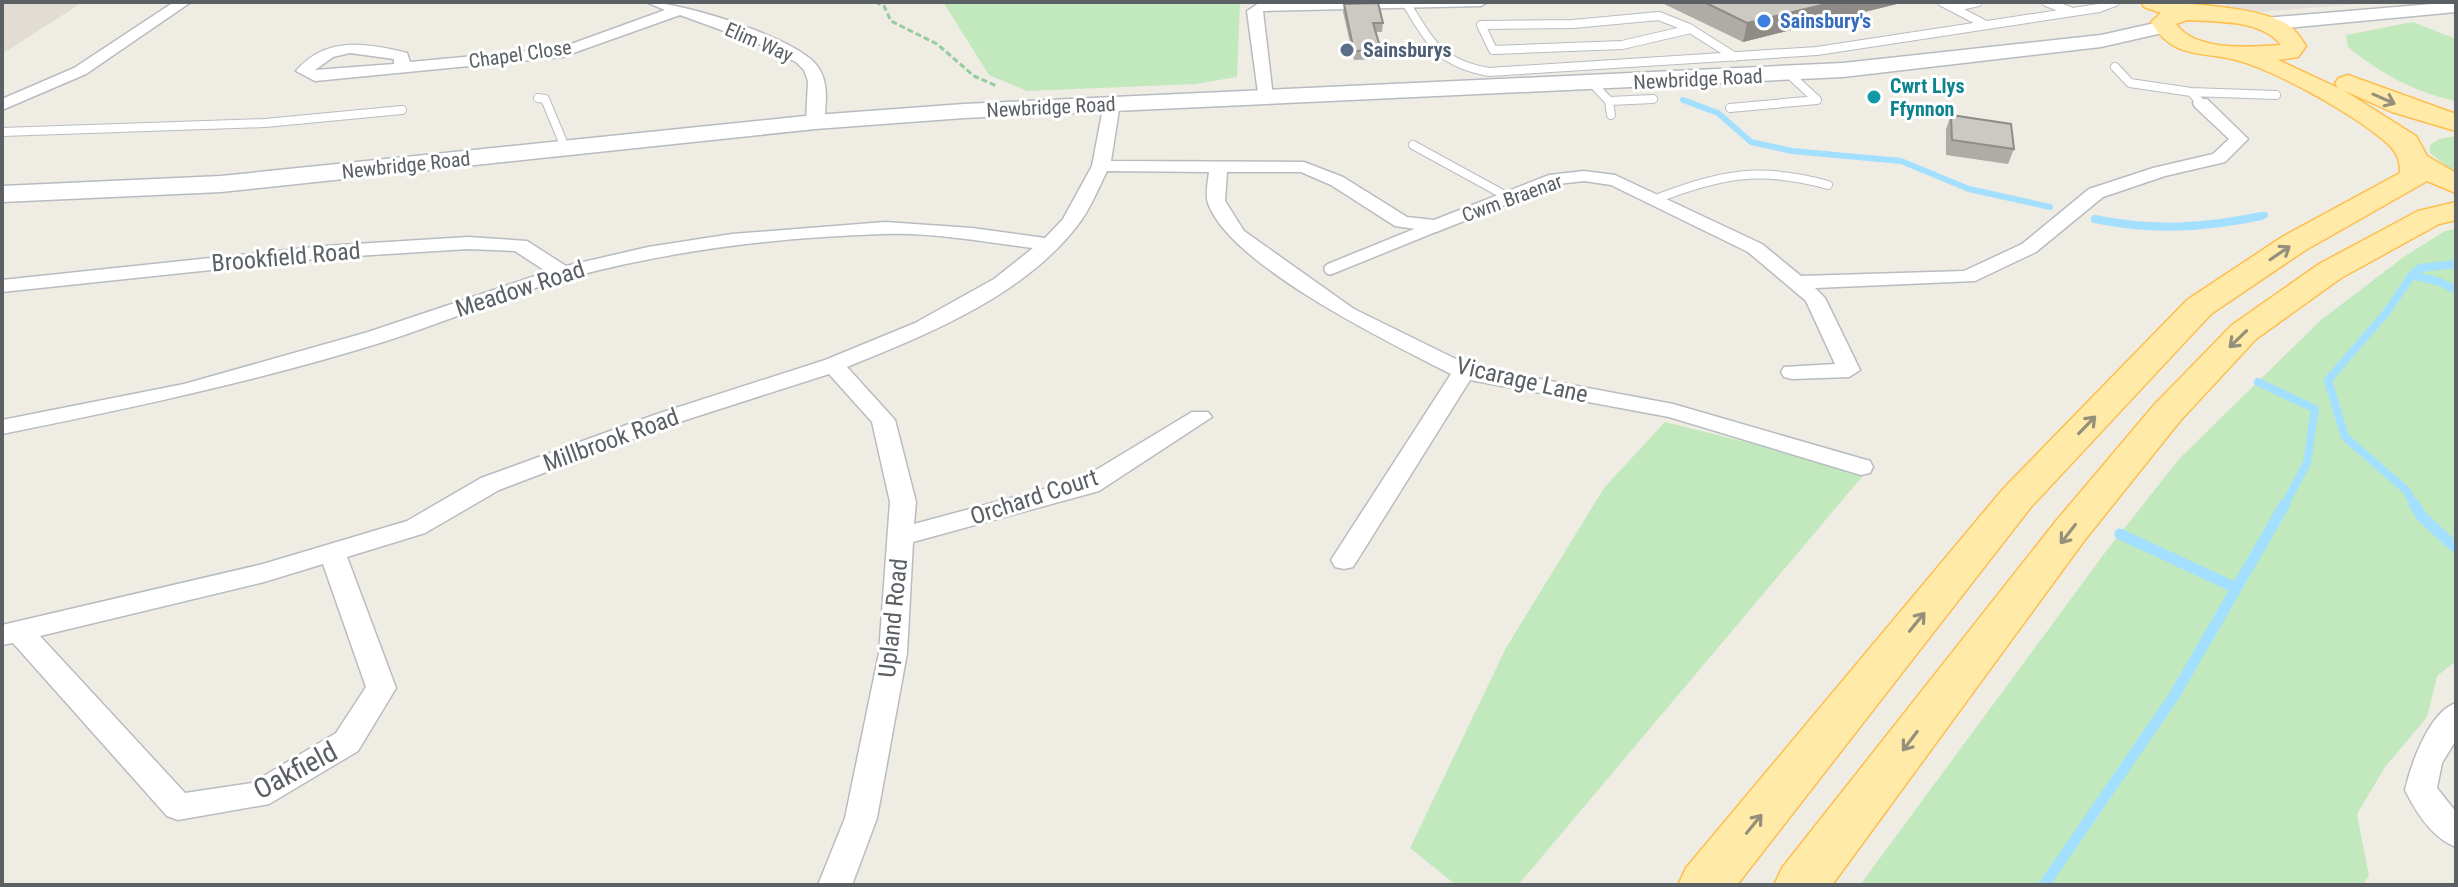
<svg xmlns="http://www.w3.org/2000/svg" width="2458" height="887" font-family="'Roboto Condensed',sans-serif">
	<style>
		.industrial { fill: #e3dfdb }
		.education { fill: #e2ddd4 }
		.green { fill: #c1e9bd }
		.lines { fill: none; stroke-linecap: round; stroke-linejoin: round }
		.stream-far2 { stroke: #a3dfff; stroke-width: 6 }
		.stream-far1 { stroke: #a3dfff; stroke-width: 8 }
		.stream { stroke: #a3dfff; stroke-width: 11 }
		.service-far1-casing { stroke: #b8bcc1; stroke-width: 10 }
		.service-casing { stroke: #b8bcc1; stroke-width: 14 }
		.minor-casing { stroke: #b8bcc1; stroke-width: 3 }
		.tertiary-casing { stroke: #b8bcc1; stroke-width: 3 }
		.secondary-casing { stroke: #b7bbc1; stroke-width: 3 }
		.primary-casing { stroke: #febe4d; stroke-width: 3 }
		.path { stroke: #95cca0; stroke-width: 3; stroke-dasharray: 6 3; stroke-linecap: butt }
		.service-far1 { stroke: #fff; stroke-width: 8 }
		.service { stroke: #fff; stroke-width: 11 }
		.minor { fill: #fff; fill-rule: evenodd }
		.tertiary { fill: #fff; fill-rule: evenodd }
		.secondary { fill: #fff; fill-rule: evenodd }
		.primary { fill: #ffeaa8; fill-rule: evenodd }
		.wall { fill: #afaca7 }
		.shaded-wall { fill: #8f8c88 }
		.building { fill: #ccc8c2; stroke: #8f8c88; stroke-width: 2 }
		.oneway { stroke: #94907c }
		.shop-dot { fill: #3f7fe0; stroke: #fff; stroke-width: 3 }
		.service-dot { fill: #5c6f8a; stroke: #fff; stroke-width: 3 }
		.culture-dot { fill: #0f9aa8; stroke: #fff; stroke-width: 3 }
		.labels { text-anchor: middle; stroke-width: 6; stroke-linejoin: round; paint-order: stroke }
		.far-shop-label { font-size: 20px; font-weight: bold; fill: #366cbe; stroke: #fff; text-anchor: start }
		.far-street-label { font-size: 20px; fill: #5b6065; stroke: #fff }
		.far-service-label { font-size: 20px; font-weight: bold; fill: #4e5e75; stroke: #fff; text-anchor: start }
		.far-culture-label { font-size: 20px; font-weight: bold; fill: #0d838f; stroke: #fff; text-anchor: start }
		.street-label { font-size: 24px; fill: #5b6065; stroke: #fff }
		.near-street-label { font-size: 28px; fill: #5b6065; stroke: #fff }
	</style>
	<rect width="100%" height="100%" fill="#efece3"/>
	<path class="industrial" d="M2220 2H2385L2259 12 2233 10Z"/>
	<path class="education" d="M2 2H83L2 54Z"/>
	<path class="green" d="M943 2H1240L1237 77 1195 84 1027 91 989 75Z
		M2413 22 2456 39V101C2414 92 2381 74 2348 47L2346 35Z
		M2456 136V173L2430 153V145L2439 139Z
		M2456 229V661L2437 676 2427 717 2385 767 2357 814 2369 876 2362 885H1860L2104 554 2180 458 2321 320 2405 256 2445 231Z
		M1665 422 1866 472 1518 885H1456L1410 848 1506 648 1604 488Z"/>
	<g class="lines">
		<path class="stream-far2" d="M1683 100 1718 113 1751 142 1792 151 1901 161 1969 189 2050 207
			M2252 218 2265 215"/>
		<path class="stream-far1" d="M2095 219C2152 231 2205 228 2261 216
			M2412 275 2440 282 2456 290
			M2258 382 2315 409 2307 463 2284 506
			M2415 506 2406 490 2345 437 2328 380 2386 313 2412 275 2420 268 2456 264"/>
		<path class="stream" d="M2414 504 2422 517 2456 548
			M2120 534 2236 588
			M2044 885 2174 696 2285 504"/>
		<defs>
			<path id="service-far1" d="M1942 2 1984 24
				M2046 2 2070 11
				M1406 3C1431 43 1439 63 1489 72L1817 51 2099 8 2115 2
				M1956 7 1978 2
				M1691 29 1622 45 1493 50 1481 25 1573 24 1659 16 1689 28 1735 57
				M2115 67 2130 83 2191 92
				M1593 84 1609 101 1611 115
				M538 98 545 99 565 147
				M1609 101 1653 99
				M2201 103 2191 92 2276 95
				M1730 108 1817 100 1789 74
				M2 132 265 123 402 110
				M1413 145 1508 197
				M1656 199C1720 174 1761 166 1828 185"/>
			<path id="service" d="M1330 269 1436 226"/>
			<path id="minor" d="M174 2H191L86 74 2 110V99L74 68Z
				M646 2C681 2 798 38 818 67 829 83 826 104 824 122L815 127 806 122 808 81 804 70 796 62 757 43 680 15 562 57 315 81 296 71C326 36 367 43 407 53L410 62 560 48 665 10ZM350 53 394 59V64L315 70 333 57Z
				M1288 2H1488L1481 6 1263 11 1273 97 1265 102 1259 100 1247 11 1259 3Z
				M1112 98 1120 103 1111 161 1304 162 1343 177 1407 217 1434 220 1549 175 1584 171 1615 175 1762 244 1801 276 1964 271 2022 244 2089 189 2153 168 2213 154 2229 139 2195 107 2193 103 2195 99H2207L2248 139 2225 162 2165 176 2103 197 2036 252 1975 281 1815 288 1825 298 1860 370 1849 377 1792 379 1784 377 1781 372 1784 367 1835 364 1806 301 1748 252 1611 185 1584 181 1558 184 1436 232 1395 226 1331 185 1301 172H1227L1225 201 1244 231 1354 309 1470 366 1673 404 1870 461 1873 467 1870 473 1861 475 1669 417 1470 380 1353 567 1344 569 1335 567 1331 560 1451 374C1392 344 1229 265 1208 203 1205 194 1208 181 1209 172L1107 171C1098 189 1090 210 1077 226 1022 297 928 334 847 367L895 420 916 502 914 524 1081 479 1192 412H1208L1212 417 1099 491 913 542 907 653 877 818 852 885H818L845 818 879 653 890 502 872 422 829 374 670 425 499 490 425 533 347 557 396 688 358 751 269 804 178 820 167 816 13 643 2 645V625L263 564 407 521 481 478 654 415 825 360 915 323 994 279 1033 248C984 242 932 232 883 234 779 237 673 250 572 277 508 294 447 322 383 342 258 381 131 408 2 434V420L184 384 368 332 547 272 515 251 468 249 324 258 2 292V280L324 246 468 237 527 241 566 266 648 247 732 234 885 222 972 228 1045 238 1063 219 1092 166 1104 103ZM323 564 366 687 336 733 252 783 185 793 40 636 264 582Z
				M2456 703V740L2442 763 2437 788 2456 812V847C2432 838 2416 812 2405 790 2411 764 2429 712 2456 703Z"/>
			<path id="tertiary" d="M2456 2V12L2264 30 2255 24 2264 18Z"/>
			<path id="secondary" d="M2164 21 2175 27 2171 31 2101 47 1843 77 964 118 815 129 221 192 2 202V186L221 176 815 115 964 104 1843 63 2101 35Z"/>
			<path id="primary" d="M2141 2C2176 2 2254 6 2285 23 2295 29 2300 37 2306 46L2298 57 2278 60 2338 88 2335 83 2339 78 2348 75 2456 114V131L2392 112 2343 90 2416 136 2427 156 2456 173V193L2427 181 2304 251 2211 314 2031 507 1737 885H1678L1686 868 2003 489 2187 300 2282 237 2400 173C2400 162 2398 154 2390 146 2360 117 2275 70 2236 60 2200 51 2173 59 2151 22L2161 13 2144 7ZM2187 20C2217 22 2261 19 2281 45 2251 47 2196 52 2176 24Z
				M2456 202V220L2439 224 2341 278 2256 339 2180 421 2084 541 1832 885H1774L1782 868 2056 521 2154 405 2232 325 2319 264 2418 211Z"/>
		</defs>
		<use href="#service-far1" class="service-far1-casing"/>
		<use href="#service" class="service-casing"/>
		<use href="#minor" class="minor-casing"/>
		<use href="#tertiary" class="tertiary-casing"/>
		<use href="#secondary" class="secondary-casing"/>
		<use href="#primary" class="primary-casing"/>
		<path class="path" d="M875 2 884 6 891 21 937 44 974 76 997 86"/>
		<use href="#service-far1" class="service-far1"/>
		<use href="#service" class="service"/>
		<use href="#minor" class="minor"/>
		<use href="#tertiary" class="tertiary"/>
		<use href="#secondary" class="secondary"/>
		<use href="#primary" class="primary"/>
	</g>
	<path class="wall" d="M1660 2H1905L1743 42Z
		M1344 4 1383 23 1382 32H1376L1381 50V59L1354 60 1343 12Z
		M1951 115 2014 149 2008 164 1946 155V129Z"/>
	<path class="shaded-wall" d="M1834 2H1905L1743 42 1747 23Z"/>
	<path class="building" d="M1704 2H1834L1747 23Z
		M1378 3 1383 23H1373L1381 50 1354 51 1344 4Z
		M1951 115 2011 124 2014 149 1952 140Z"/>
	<defs><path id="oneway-shaft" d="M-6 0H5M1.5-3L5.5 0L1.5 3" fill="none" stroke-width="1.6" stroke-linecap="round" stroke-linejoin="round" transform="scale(2)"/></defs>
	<g class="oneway">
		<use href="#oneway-shaft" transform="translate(2384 99) rotate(24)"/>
		<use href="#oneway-shaft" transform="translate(2280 253) rotate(-34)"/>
		<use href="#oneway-shaft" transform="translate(2238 339) rotate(136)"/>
		<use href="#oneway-shaft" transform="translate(2087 425) rotate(-46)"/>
		<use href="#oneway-shaft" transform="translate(2068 534) rotate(128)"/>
		<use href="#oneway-shaft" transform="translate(1917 622) rotate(-51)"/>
		<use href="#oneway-shaft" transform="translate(1910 741) rotate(127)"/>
		<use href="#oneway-shaft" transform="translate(1754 824) rotate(-51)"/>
	</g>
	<circle class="shop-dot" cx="1764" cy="21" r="8"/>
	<circle class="service-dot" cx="1347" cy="50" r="8"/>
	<circle class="culture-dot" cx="1874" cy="97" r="8"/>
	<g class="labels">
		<g class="far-shop-label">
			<text x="1780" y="28">Sainsbury's</text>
		</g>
		<g class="far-street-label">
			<text transform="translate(759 42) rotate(23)" y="7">Elim Way</text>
			<text transform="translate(520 54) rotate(-8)" y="7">Chapel Close</text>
			<text transform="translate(1698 79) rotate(-3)" y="7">Newbridge Road</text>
			<text transform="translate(1051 107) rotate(-3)" y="7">Newbridge Road</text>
			<text transform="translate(406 165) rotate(-6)" y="7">Newbridge Road</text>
			<text transform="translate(1512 198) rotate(-20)" y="7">Cwm Braenar</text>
		</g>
		<g class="far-service-label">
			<text x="1363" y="57">Sainsburys</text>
		</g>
		<g class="far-culture-label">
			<text x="1890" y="93">Cwrt Llys<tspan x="1890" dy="23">Ffynnon</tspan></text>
		</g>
		<g class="street-label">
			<text transform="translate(286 257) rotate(-5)" y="8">Brookfield Road</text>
			<text transform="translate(520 289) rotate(-18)" y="8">Meadow Road</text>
			<text transform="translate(1522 380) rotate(13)" y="8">Vicarage Lane</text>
			<text transform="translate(611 440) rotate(-20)" y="8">Millbrook Road</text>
			<text transform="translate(1034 497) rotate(-18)" y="8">Orchard Court</text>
			<text transform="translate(893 618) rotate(-84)" y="8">Upland Road</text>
		</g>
		<g class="near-street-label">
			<text transform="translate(295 770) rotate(-28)" y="10">Oakfield</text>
		</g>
	</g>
	<rect width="2458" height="887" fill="none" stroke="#5b6065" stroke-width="8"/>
</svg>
